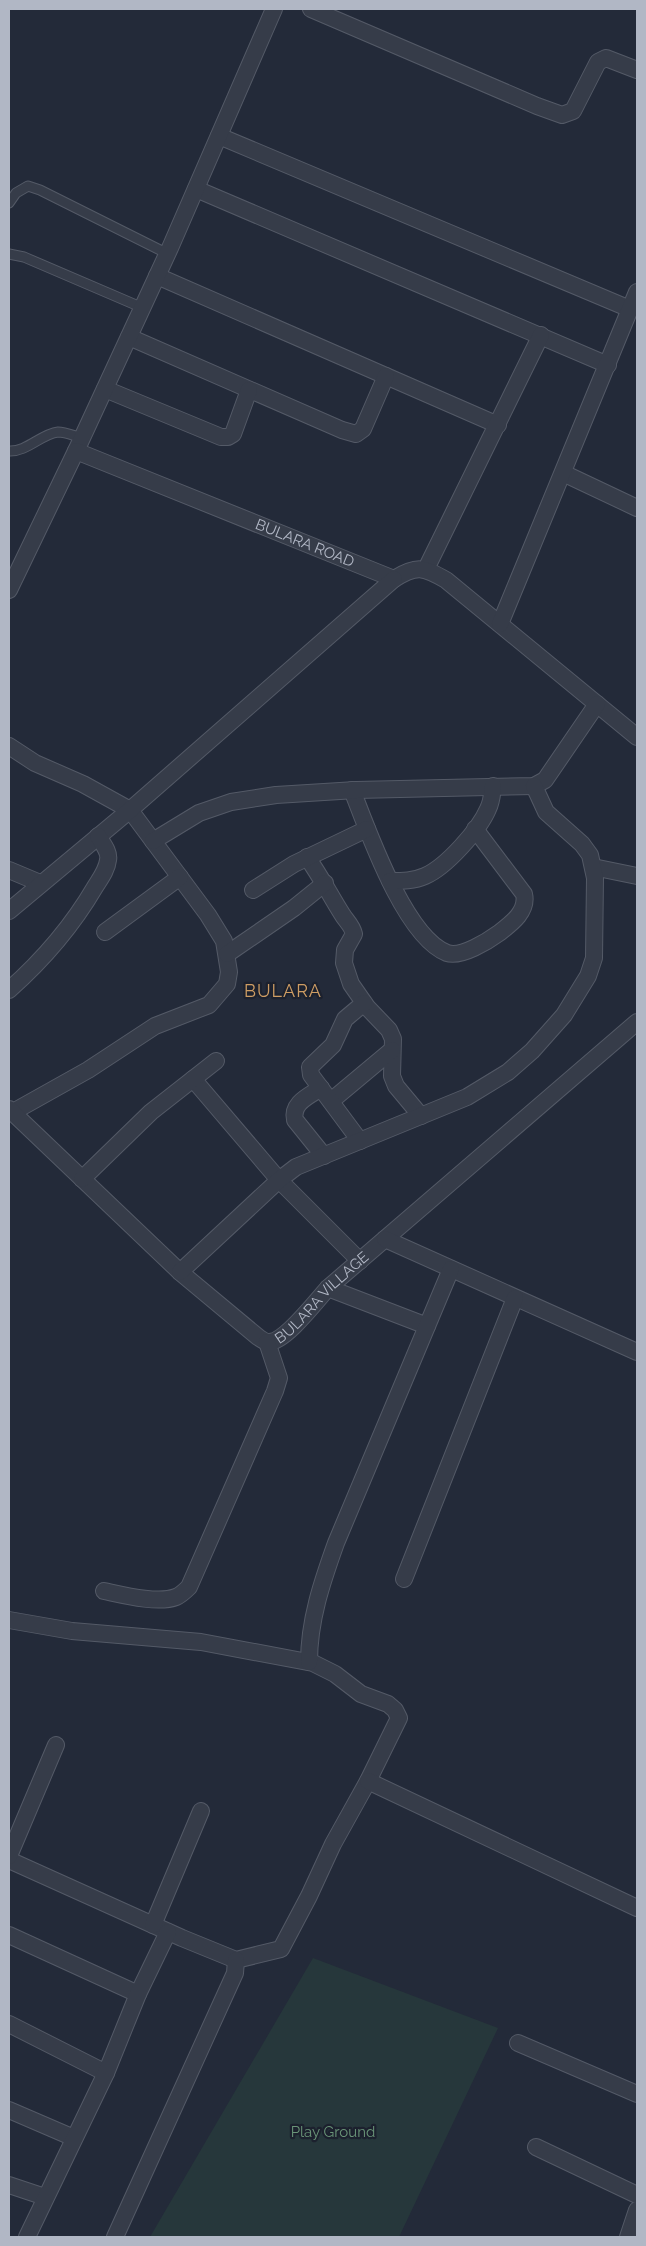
<svg xmlns="http://www.w3.org/2000/svg" width="646" height="2246" font-family="Raleway,sans-serif">
	<style>
		.green { fill: #26373b }
		.lines { fill: none; stroke-linecap: round; stroke-linejoin: round }
		.service-casing { stroke: #545a67; stroke-width: 11 }
		.minor-casing { stroke: #545a67; stroke-width: 18 }
		.service { stroke: #363c49; stroke-width: 9 }
		.minor { stroke: #363c49; stroke-width: 16 }
		.labels { text-anchor: middle; stroke-width: 4.5; stroke-linejoin: round; paint-order: stroke }
		.street-label { font-size: 15px; fill: #b1b7c5; stroke: #1c212e }
		.park-label { font-size: 15px; fill: #6a9578; stroke: #1c212e }
		.quarter-label { font-size: 18px; letter-spacing: 1px; fill: #ce9d64; stroke: #1c212e }
	</style>
	<rect width="100%" height="100%" fill="#232a39"/>
	<path class="green" d="M313 1958 498 2028 399 2237H150Z"/>
	<g class="lines">
		<defs>
			<path id="service" d="M9 203 16 193 28 186 40 190 168 254
				M9 254 24 257 143 308
				M9 451C27 452 41 434 58 432 66 432 74 436 82 438"/>
			<g id="minor">
				<path d="M311 9 537 106 562 115 573 111 598 62 606 58 637 70"/>
				<path d="M219 136 630 309"/>
				<path d="M196 189 608 365"/>
				<path d="M157 276 498 425"/>
				<path d="M129 337 342 430 356 434 363 429 386 376"/>
				<path d="M105 389 221 437H228L233 434 249 390"/>
				<path d="M76 451 170 248 274 9"/>
				<path d="M563 473 637 508"/>
				<path d="M426 569 541 335"/>
				<path id="s1" d="M9 590 76 451 394 579C417 565 423 567 446 580L637 737"/>
				<path d="M500 624 637 292"/>
				<path d="M9 746 35 763 83 784 130 810 208 915 224 941 229 972 227 984 209 1005 155 1026 88 1070 13 1112"/>
				<path d="M352 790C368 831 405 937 447 953 461 958 488 941 499 933 512 923 528 911 524 894L475 829"/>
				<path d="M153 841 199 813 231 802 276 795 356 790 534 786 545 780 597 704"/>
				<path d="M307 857C321 877 330 895 342 914 346 921 352 925 354 934L345 950 344 963 351 984 367 1007 389 1030 393 1039 392 1076 396 1086 421 1116"/>
				<path d="M593 867 637 876"/>
				<path d="M9 870 40 883"/>
				<path d="M390 881C402 881 414 881 425 876 446 867 479 830 488 809 492 801 492 794 493 786"/>
				<path d="M253 890 294 864 367 829"/>
				<path d="M9 911 130 810 394 579"/>
				<path d="M105 932 180 877"/>
				<path d="M227 954 294 908 325 883"/>
				<path d="M9 990C44 959 71 928 95 887 100 879 107 870 108 860 110 852 102 843 98 836"/>
				<path d="M193 1079 279 1180 360 1261"/>
				<path d="M321 1088C309 1096 291 1103 295 1120L324 1156"/>
				<path d="M331 1101 392 1050"/>
				<path id="s2" d="M9 1109 180 1272 258 1337C261 1339 265 1342 269 1342 285 1342 317 1300 328 1288L637 1022"/>
				<path d="M360 1141 311 1075 310 1067 333 1045 345 1019 364 1003"/>
				<path d="M82 1179 151 1112 216 1061"/>
				<path d="M385 1239 637 1352"/>
				<path d="M180 1272 279 1180 296 1167 467 1097 508 1072 532 1051 564 1015 588 976 594 958 595 878 590 855 582 844 546 812 534 786"/>
				<path d="M328 1288 427 1326"/>
				<path d="M404 1579 515 1298"/>
				<path d="M104 1591C123 1595 158 1604 176 1597 181 1595 185 1591 189 1587L275 1391 279 1378 267 1342"/>
				<path d="M9 1620 72 1631 201 1642 313 1663 335 1674 361 1694 388 1704 395 1710 399 1718 368 1781 333 1844 309 1896 281 1949 236 1960 182 1938 9 1860"/>
				<path d="M309 1662C309 1620 322 1582 336 1543L451 1269"/>
				<path d="M368 1781 637 1908"/>
				<path d="M9 1856 56 1745"/>
				<path d="M153 1925 201 1811"/>
				<path d="M9 1935 138 1994"/>
				<path d="M9 2024 106 2073"/>
				<path d="M518 2043 637 2094"/>
				<path d="M9 2110 74 2138"/>
				<path d="M536 2147 637 2195"/>
				<path d="M9 2185 45 2197"/>
				<path d="M27 2237 106 2073 138 1994 168 1932"/>
				<path d="M115 2237 235 1973 236 1960"/>
				<path d="M628 2237 637 2210"/>
			</g>
		</defs>
		<use href="#service" class="service-casing"/>
		<use href="#minor" class="minor-casing"/>
		<use href="#service" class="service"/>
		<use href="#minor" class="minor"/>
	</g>
	<g class="labels">
		<g class="street-label">
			<text dy="5" stroke="none"><textPath href="#s1" startOffset="401">BULARA ROAD</textPath></text>
			<text dy="5" stroke="none"><textPath href="#s2" startOffset="420">BULARA VILLAGE</textPath></text>
		</g>
		<g class="park-label">
			<text x="333" y="2137">Play Ground</text>
		</g>
		<g class="quarter-label">
			<text x="283" y="997">BULARA</text>
		</g>
	</g>
	<rect width="646" height="2246" fill="none" stroke="#b1b7c5" stroke-width="20"/>
</svg>
